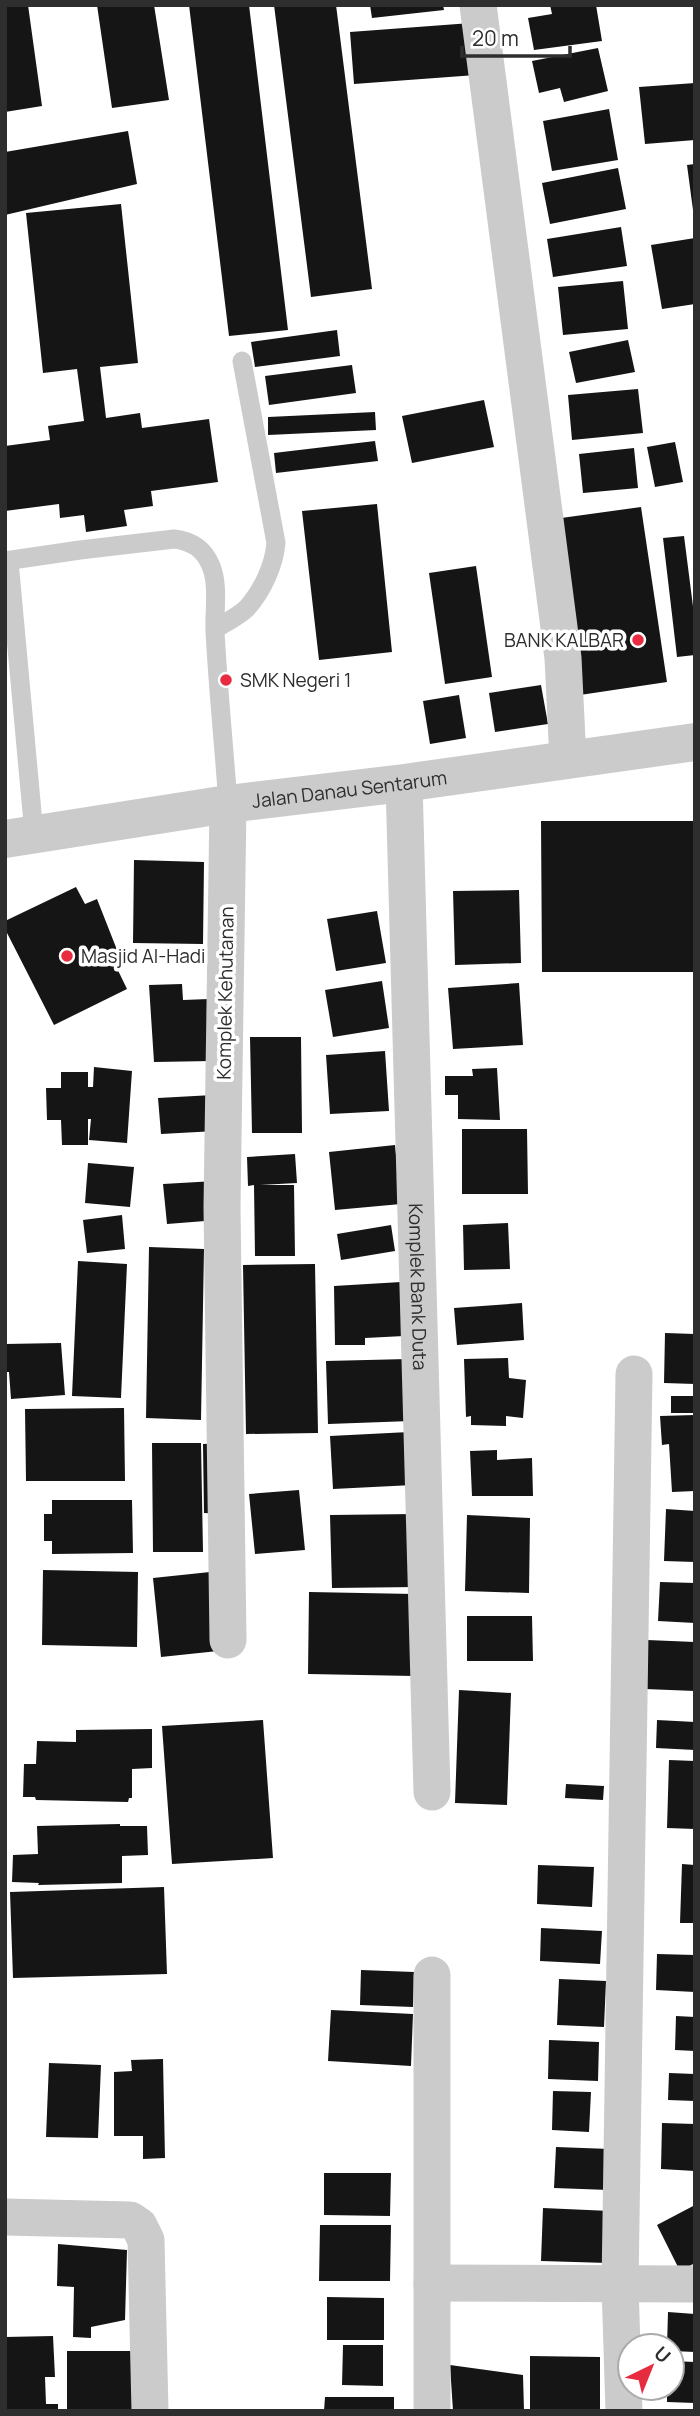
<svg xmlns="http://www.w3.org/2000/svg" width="700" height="2416" font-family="Manrope,sans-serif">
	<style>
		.building { fill: #151515 }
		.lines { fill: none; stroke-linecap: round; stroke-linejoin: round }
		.service { stroke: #cbcbcb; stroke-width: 19 }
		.minor { stroke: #cbcbcb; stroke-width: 37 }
		.tertiary { stroke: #cbcbcb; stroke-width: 38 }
		.poi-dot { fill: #e82c3f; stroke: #fff; stroke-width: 2.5 }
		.labels { text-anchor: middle; stroke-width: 7; stroke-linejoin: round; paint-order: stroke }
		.poi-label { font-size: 19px; fill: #2e2e2e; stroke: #fff; text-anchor: start }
		.street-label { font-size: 19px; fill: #2e2e2e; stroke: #fff }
	</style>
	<rect width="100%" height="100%" fill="#fff"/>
	<path class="building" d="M5 5H28L42 106 5 112Z
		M97 5H154L169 100 112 108Z
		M189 5H249L288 330 229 336Z
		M274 5H336L372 289 311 297Z
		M370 5H443L444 10 372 18Z
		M550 5H596L602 41 534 50 528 18 552 14Z
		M471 23 476 75 354 84 350 32Z
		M598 48 608 91 564 102 560 88 539 93 532 61Z
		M695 83V140L645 144 639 87Z
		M609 109 618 160 552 171 543 121Z
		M128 131 137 184 5 215V152Z
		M695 164V210H693L687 165Z
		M618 168 626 209 550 224 542 183Z
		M121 204 138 363 100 367 106 418 140 413 142 428 209 419 218 482 151 491 153 506 124 510 127 526 86 532 84 515 60 518 59 504 5 511V446L50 440 48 426 84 421 77 369 43 373 26 213Z
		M621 227 627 266 553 277 547 239Z
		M695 238V304L662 309 651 245Z
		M623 281 628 329 563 335 558 287Z
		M337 330 340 356 255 367 251 342Z
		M628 340 635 372 576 383 569 352Z
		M352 365 356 393 269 405 265 376Z
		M638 389 643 433 572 440 568 395Z
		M484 400 494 447 412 463 402 416Z
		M375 412 376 430 268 435V417Z
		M375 441 378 461 276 473 274 453Z
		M675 442 683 482 655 487 647 447Z
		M634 448 638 488 583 493 579 454Z
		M377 504 392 652 319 660 302 511Z
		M641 507 667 682 580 695 554 519Z
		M684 536 695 622V655L677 657 663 538Z
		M476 566 492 677 445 684 429 573Z
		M541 685 548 724 495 732 489 693Z
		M459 695 466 738 430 744 423 701Z
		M541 821H695V972H542Z
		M134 860 204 862 203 944 133 943Z
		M76 887 85 904 97 899 119 955 112 958 127 989 54 1025 5 929V921Z
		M519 890 521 963 455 965 453 891Z
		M377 911 386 963 336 971 327 919Z
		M382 981 389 1028 333 1037 325 990Z
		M519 983 523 1045 453 1049 448 988Z
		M182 984 183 1000 209 999 212 1061 154 1062 149 985Z
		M250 1037H301L302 1133H252Z
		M385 1051 389 1111 330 1114 326 1055Z
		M94 1067 132 1071 127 1143 89 1140 91 1119H88V1145H62L61 1120H47L46 1088H61V1072H88V1087H93Z
		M497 1068 500 1120 458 1119V1095H445V1076H473L472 1069Z
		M213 1095 216 1131 161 1134 158 1098Z
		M462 1129H527L528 1194H462Z
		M395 1145 401 1204 335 1210 329 1152Z
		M295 1154 297 1183 260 1185H294L295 1256H255L254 1185 248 1186 247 1157Z
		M88 1163 134 1167 130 1207 85 1203Z
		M215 1181 218 1220 167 1224 163 1184Z
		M122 1215 125 1249 87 1253 83 1220Z
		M508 1223 510 1269 464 1270 463 1225Z
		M391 1225 395 1251 341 1260 337 1234Z
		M149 1247 204 1249 201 1420 146 1418Z
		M78 1261 127 1264 121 1398 72 1396Z
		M315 1264 318 1433 246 1434 243 1265Z
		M401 1282 404 1336 365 1338V1345H335L334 1286Z
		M522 1303 524 1340 457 1345 454 1308Z
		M665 1333 695 1334V1384L664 1383Z
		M61 1343 65 1395 11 1399 9 1372H5V1344Z
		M508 1358 509 1378 526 1380 523 1418 506 1416V1426L471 1425V1416L466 1417 464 1359Z
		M408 1359 411 1421 328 1424 326 1361Z
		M671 1396H695V1413H671Z
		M124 1408 125 1481H26L25 1409Z
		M695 1415V1491L672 1492 669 1444 662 1445 660 1416Z
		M409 1432 413 1485 333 1489 330 1436Z
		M152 1443H201L203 1552H153Z
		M224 1443 225 1514 204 1513 203 1444Z
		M497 1450V1460L532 1458 533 1496H472L470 1451Z
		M299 1490 305 1550 255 1554 249 1494Z
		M52 1500H132L133 1553 52 1554V1541H44V1514H52Z
		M666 1509 695 1511V1562L664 1561Z
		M415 1514 417 1587 332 1588 330 1515Z
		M467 1515 530 1518 529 1593 465 1591Z
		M43 1570 138 1572 137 1647 42 1645Z
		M210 1572 218 1651 161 1657 153 1578Z
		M660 1582 695 1583V1623L658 1621Z
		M309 1592 414 1594V1676L308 1674Z
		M467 1616H532L533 1661H467Z
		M647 1640 695 1642V1691L645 1689Z
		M459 1690 511 1693 507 1805 455 1803Z
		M263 1720 273 1858 172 1864 162 1726Z
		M657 1720 695 1722V1750L656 1748Z
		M152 1729V1768L132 1769V1798H129L128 1802 36 1800 35 1797H23L24 1764H36L37 1741 76 1742V1730Z
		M669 1760 695 1761V1829L667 1828Z
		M566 1784 604 1786 603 1800 565 1798Z
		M120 1824V1826H147L148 1855 122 1856V1883L38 1885 39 1883 12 1882 13 1855 38 1854 37 1826Z
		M682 1864 695 1865V1923H680Z
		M538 1865 594 1867 592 1907 537 1904Z
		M164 1887 167 1974 13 1978 10 1892Z
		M541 1928 602 1931 600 1964 540 1961Z
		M657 1954 695 1955V1992L656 1990Z
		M361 1970 414 1972 413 2007 360 2005Z
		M559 1979 606 1981 604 2027 557 2025Z
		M331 2010 413 2014 411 2066 328 2061Z
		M676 2016 695 2017V2051L675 2050Z
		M549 2040 599 2042 598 2081 548 2079Z
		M163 2059 165 2158 143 2159V2136H114V2072L132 2071 131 2060Z
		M49 2063 101 2065 98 2138 46 2137Z
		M669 2073 695 2074V2101L668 2100Z
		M553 2091 591 2092 589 2132 552 2130Z
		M662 2123 695 2124V2171L661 2169Z
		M556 2147 610 2149 609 2190 554 2188Z
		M324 2173H391L390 2216 324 2215Z
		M695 2205V2263L680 2271 657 2225Z
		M543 2208 610 2211 608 2263 541 2261Z
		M320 2225H391L390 2281H319Z
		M58 2244 127 2250 125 2320 91 2327V2338L73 2337 74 2287 57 2286Z
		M327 2297 384 2298V2340H327Z
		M668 2312 695 2314V2352L672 2351V2346H667Z
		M53 2336 55 2377H45L46 2404H58V2411H5V2337Z
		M343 2345H383V2386L342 2385Z
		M67 2351H134V2411H67Z
		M530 2356 600 2357V2411H530Z
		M672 2361 695 2362V2403L667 2402V2388H672Z
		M450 2365 523 2375 524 2411H453Z
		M325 2397H394V2411H324Z"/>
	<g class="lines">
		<path class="service" d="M5 561 80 550 174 539C192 541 204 549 211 566 219 586 214 610 215 631 218 689 224 746 228 804
			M9 561 34 834
			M215 629C225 623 239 616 247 608 263 590 274 565 276 543L242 361"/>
		<g class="minor">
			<path d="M478 5 563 658 568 760"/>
			<path id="s1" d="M404 783 432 1792"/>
			<path d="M228 804 222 1207 228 1640"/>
			<path d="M5 2217 130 2220 139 2226 146 2240 150 2411"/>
			<path d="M432 2283 695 2284"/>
			<path d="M432 2411V1975"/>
			<path d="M624 2411 620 2285 634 1374"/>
		</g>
		<path class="tertiary" id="s2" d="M5 839 228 804 404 783 695 742"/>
	</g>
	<g class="poi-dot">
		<circle cx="638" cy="640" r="7"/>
		<circle cx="226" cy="680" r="7"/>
		<circle cx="67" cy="956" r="7"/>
	</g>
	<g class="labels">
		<g class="poi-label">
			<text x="624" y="647" text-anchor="end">BANK KALBAR</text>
			<text x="240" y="687">SMK Negeri 1</text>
			<text x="81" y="963">Masjid Al-Hadi</text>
		</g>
		<g class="street-label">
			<text dy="7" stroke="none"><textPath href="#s2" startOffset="348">Jalan Danau Sentarum</textPath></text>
			<text transform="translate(225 993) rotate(-89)" y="7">Komplek Kehutanan</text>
			<text dy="7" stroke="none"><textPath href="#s1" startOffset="504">Komplek Bank Duta</textPath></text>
		</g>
	</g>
	<rect width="700" height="2416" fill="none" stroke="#2e2e2e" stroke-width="14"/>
	<g transform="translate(651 2367) rotate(43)"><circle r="33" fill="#ffffff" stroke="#ababab" stroke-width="2"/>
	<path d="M0-5L12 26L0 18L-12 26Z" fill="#e82c3f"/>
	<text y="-10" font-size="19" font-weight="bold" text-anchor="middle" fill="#2e2e2e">U</text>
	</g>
	<path d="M462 46v10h108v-10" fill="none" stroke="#2e2e2e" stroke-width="3.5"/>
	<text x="472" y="46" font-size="21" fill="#2e2e2e" stroke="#ffffff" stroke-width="5" paint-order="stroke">20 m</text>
</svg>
